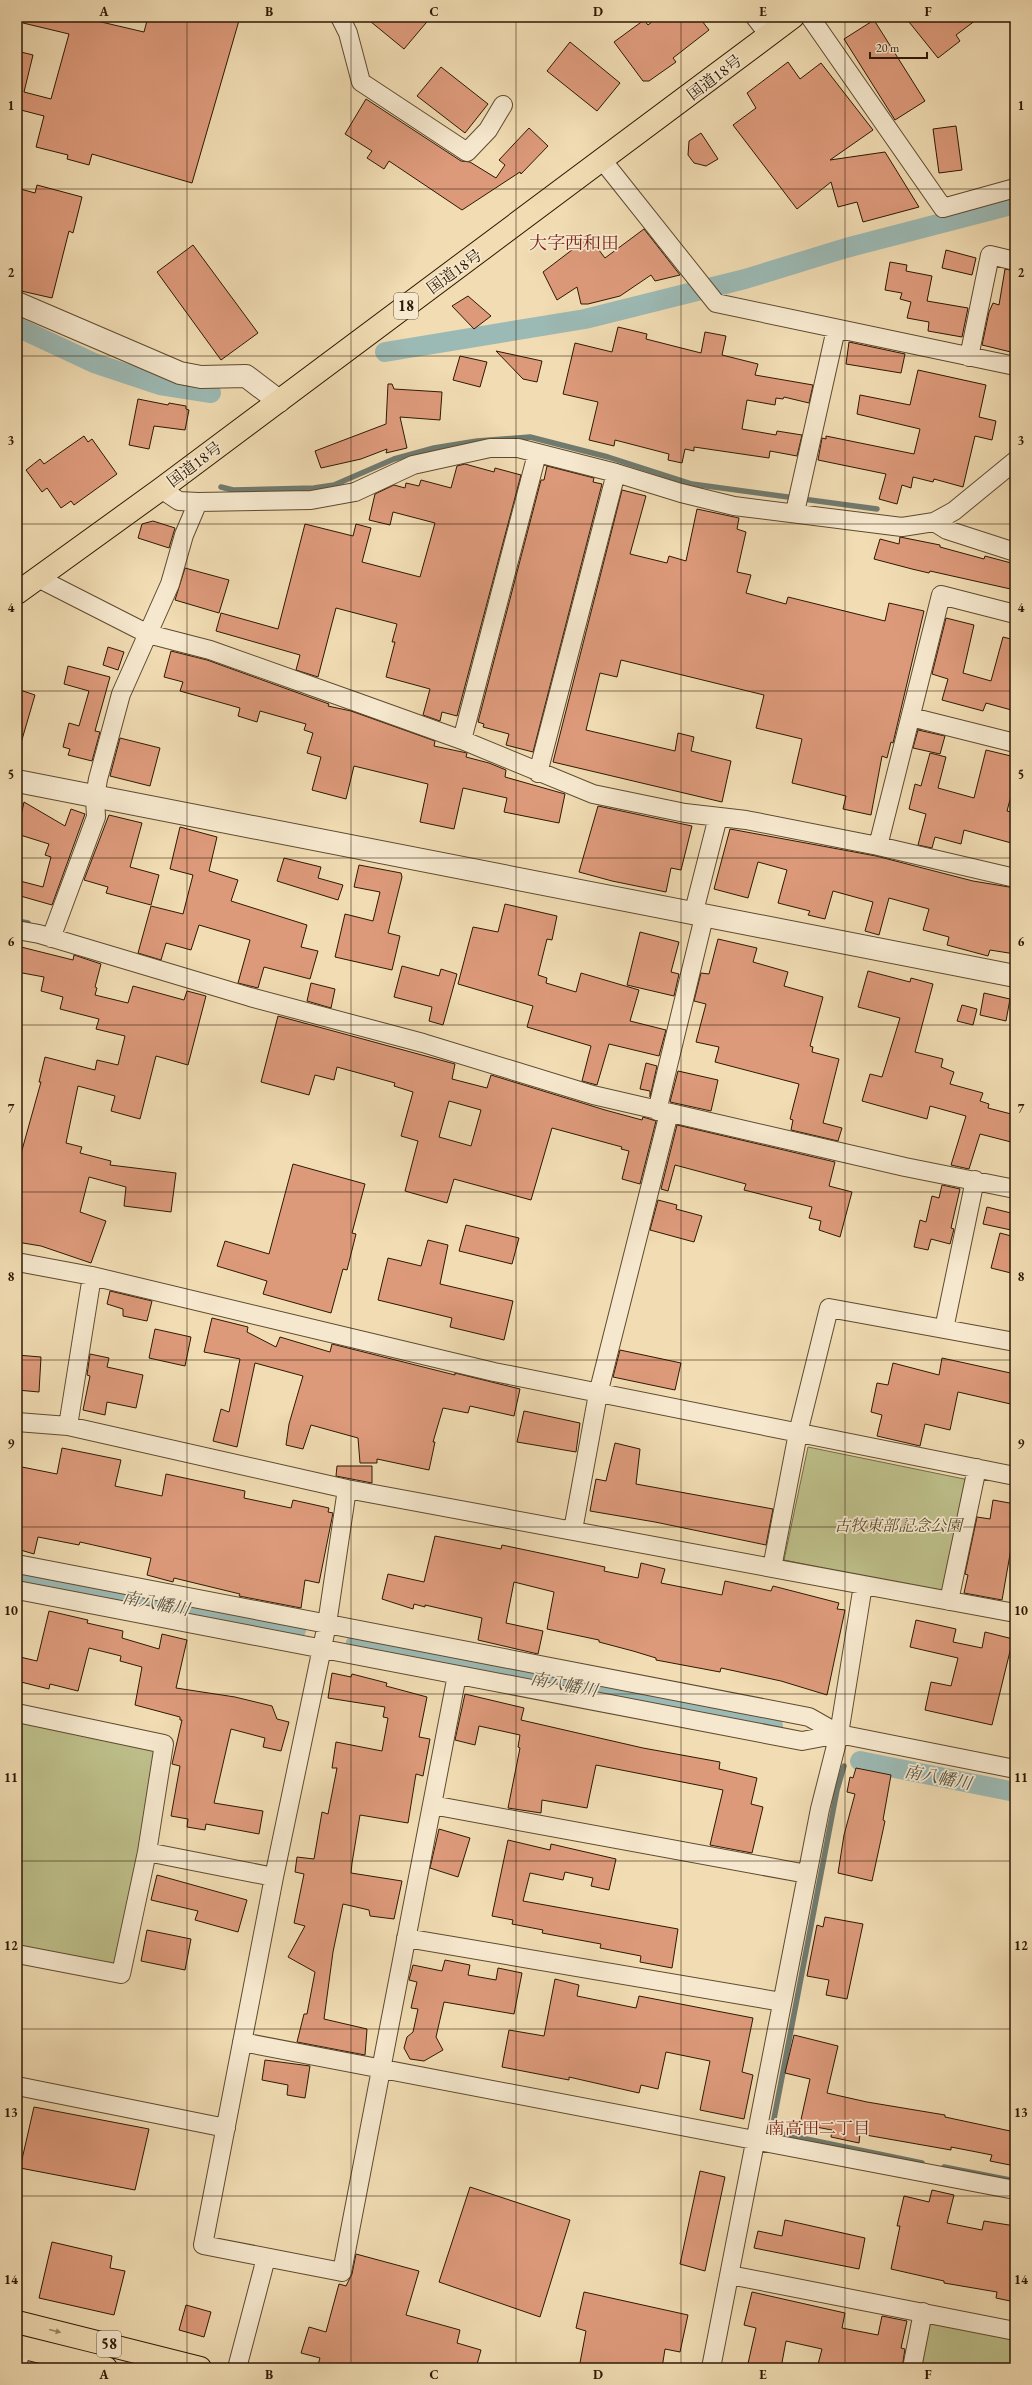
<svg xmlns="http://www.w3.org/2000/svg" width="1032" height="2385" font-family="'EB Garamond','Noto Serif JP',serif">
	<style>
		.green { fill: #bdbf8a; stroke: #756c46 }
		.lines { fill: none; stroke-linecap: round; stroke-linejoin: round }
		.stream { stroke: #707a6e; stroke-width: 5.5 }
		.canal { stroke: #9cbab5; stroke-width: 20 }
		.building { fill: #dd9a7b; stroke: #2d1903; fill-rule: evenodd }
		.minor-casing { stroke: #5e4a2f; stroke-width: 20 }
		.tertiary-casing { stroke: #5e4a2f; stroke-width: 24 }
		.primary-casing { stroke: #2d1903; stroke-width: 24 }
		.trunk-casing { stroke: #2d1903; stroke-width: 24 }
		.minor { stroke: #f6e8ce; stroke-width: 18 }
		.tertiary { stroke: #f6e8ce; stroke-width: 22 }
		.primary { stroke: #f1dcb3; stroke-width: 22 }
		.trunk { stroke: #f1dcb3; stroke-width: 22 }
		.oneway { fill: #998464 }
		.grid { fill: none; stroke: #2d1903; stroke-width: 1; stroke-opacity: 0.55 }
		.labels { text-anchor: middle; stroke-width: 3.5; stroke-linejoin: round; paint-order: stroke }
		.shield { fill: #f6e8ce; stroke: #695740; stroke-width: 1 }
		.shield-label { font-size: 15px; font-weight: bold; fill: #2d1903 }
		.street-label { font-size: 16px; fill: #2d1903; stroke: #f6e8ce }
		.park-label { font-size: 16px; font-style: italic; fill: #584b2c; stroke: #f6e8ce }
		.water-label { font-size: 17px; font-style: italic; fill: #545141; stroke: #f6e8ce }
		.neighbourhood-label { font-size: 17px; fill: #7a1f14; stroke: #f6e8ce }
		.quarter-label { font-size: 18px; fill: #7a1f14; stroke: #f6e8ce }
		.neatline { fill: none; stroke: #2d1903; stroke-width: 1.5 }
		.grid-label { font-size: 13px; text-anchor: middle; font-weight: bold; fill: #2d1903 }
	</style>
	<rect width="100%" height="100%" fill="#f1dcb3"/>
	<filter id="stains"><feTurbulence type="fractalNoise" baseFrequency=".005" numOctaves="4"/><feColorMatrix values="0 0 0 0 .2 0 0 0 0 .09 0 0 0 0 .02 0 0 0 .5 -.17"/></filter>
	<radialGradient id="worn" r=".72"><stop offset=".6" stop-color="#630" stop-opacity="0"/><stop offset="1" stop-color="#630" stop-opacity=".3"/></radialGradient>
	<path class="green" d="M808 1447 969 1480 945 1594 784 1560Z
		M17 1713 164 1744 121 1974 17 1954Z
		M933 2322 1015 2337V2368H917L925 2329Z"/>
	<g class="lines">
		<path class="stream" d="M221 487 233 490 314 488 334 485 394 459 434 448 477 441 530 437 608 457 692 484 877 509
			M17 921 28 923
			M844 1766 837 1790 773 2124 782 2134 922 2163
			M944 2167 1015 2181"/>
		<path class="canal" d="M17 327 94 363 160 385 211 393
			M385 352 585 319 745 279 846 248 1015 204
			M17 1577 296 1630
			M356 1643 773 1726
			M860 1761 1015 1792"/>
	</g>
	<path class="building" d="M23 17H80L144 32 148 17H240L192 183 92 154 89 165 67 159 68 155 36 147 44 116 17 109V51L33 55 24 92 51 99 69 34 23 23Z
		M365 17H431L404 49Z
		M658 17H699L709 30 673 58 676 62 649 81H643L614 42 644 20 648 25Z
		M905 17H980L956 35 960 41 938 58Z
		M874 20 925 101 895 120 844 39Z
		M570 42 620 83 597 111 547 71Z
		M788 62 800 79 821 63 873 130 830 160 885 152 919 207 863 222 857 202 838 207 831 182 797 209 733 125 756 108 747 93Z
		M441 67 488 104 465 133 417 96Z
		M366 99 461 161 470 162 496 178 505 165 499 160 529 128 548 146 521 174 520 172 462 210 389 161 384 169 367 158 372 151 345 134Z
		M956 126 962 170 939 173 933 129Z
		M701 133 718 159 706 166 694 163 688 155 689 141Z
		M37 185 82 197 73 233 69 231 52 298 17 290V188L35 193Z
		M644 229 680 275 655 281 651 275 620 296 588 304H581L577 287 557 300 543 272 589 237 605 258Z
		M193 245 258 333 221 360 157 272Z
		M946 250 976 258 972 275 942 268Z
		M890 262 907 265 906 271 932 276 927 301 968 308 962 337 928 331 929 322 907 318 911 302 900 299 902 293 885 290Z
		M1005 269 1015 271V353L982 345 989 312 993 303 999 305Z
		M468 296 491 316 474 329 452 306Z
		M618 327 647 334 646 339 701 353 705 332 726 336 722 355 758 364 755 375 813 385 809 403 784 397 783 399 776 398 775 405 747 400 742 429 776 435 777 431 802 435 797 456 770 451 769 458 694 447V451L685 449 682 463 668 460 669 454 615 440 614 446 589 440 598 402 563 394 575 343 612 352Z
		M849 342 905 354 901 373 846 364Z
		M496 351 542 361 537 382 523 379Z
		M460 356 487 362 480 387 453 380Z
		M918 370 986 385 979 417 996 421 992 440 975 436 963 487 934 479 933 482 913 477 911 488 902 485 897 504 879 499 886 474 818 460 822 438 826 439V436L914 454 920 429 857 414 860 395 910 405Z
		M388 384H392L394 389 442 392 440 420 400 417 407 448 386 453 387 449 361 459 321 468 315 451 386 424Z
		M138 399 168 405 169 403 186 406V409L189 410 185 430 154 426 149 449 129 445Z
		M84 436 88 442 92 439 117 474 74 505 71 501 61 508 47 488 42 492 26 470 40 459 44 464Z
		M465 464 494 472 495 468 521 475 457 716 442 712 440 721 423 715 430 689 386 677 395 642H392L397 624 336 608 318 677 296 670 300 655 216 631 221 613 278 629 305 524 353 536 356 524 371 528 362 562 420 577 435 523 393 512 390 525 369 520 375 494 394 485 405 488 406 483 419 486 421 480 451 488 457 466Z
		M547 466 594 478 593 482 602 484 533 752 506 745 509 734 483 727 484 724 478 722 541 480H544Z
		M622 490 646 496 630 554 667 563 669 556 686 561 697 509 739 518 737 529 746 532 737 572 751 575 746 593 786 604 788 597 885 621 889 603 924 611 893 743 891 742 887 758 882 756 871 815 843 809 846 796 792 783 802 739 756 728 764 695 621 660 617 677 600 673 586 730 675 751 678 733 694 737 691 751 731 761 722 802 553 762Z
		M153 521 175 528 169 548 138 538 142 524Z
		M900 537 940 545V547L984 559 985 556 1015 564V590L930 571 929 573 912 569 874 559 880 539 899 544Z
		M185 568 229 580 219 613 175 600Z
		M946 618 974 625 963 673 991 681 1003 637 1015 640V711L986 703 983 711 942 700 948 679 932 674Z
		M108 647 124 652 118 670 103 665Z
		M171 651 207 660 312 698 329 704 328 706 351 711 435 741 434 746 467 753 466 757 489 763 506 770 505 777 565 794 559 823 504 812 507 798 463 788 454 829 420 822 428 784 354 766 346 799 312 790 321 757 307 753 313 733 304 730 306 724 260 711 257 722 238 716 240 708 180 691 183 682 164 677Z
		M68 666 110 677 95 731 100 732 92 761 68 755 70 749 63 747 69 723 79 726 89 691 64 684Z
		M17 689 35 695 21 743 17 742Z
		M918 730 945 736 940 754 913 748Z
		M120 738 160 748 150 786 110 776Z
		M986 750 1015 757V781L1007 811 1015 813V844L964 830 961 844 935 837 932 848 918 845 926 814 909 809 915 784 921 786 930 753 946 757 938 788 974 798Z
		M24 802 65 826 71 809 85 814 52 905 17 895 20 881 43 887 51 857 45 855 49 844 17 834Z
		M598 806 692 826 681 870 671 868 666 892 612 881 579 872Z
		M109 815 142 823 130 867 159 875 151 905 106 893 108 887 84 880Z
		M180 827 217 837 209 871 238 880 231 901 307 925 301 947 318 951 310 979 264 967 258 988 238 983 250 940 199 925 191 950 166 943 161 960 138 953 151 906 183 914 193 875 170 869Z
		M730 829 876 856 973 881 1015 888V954L990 950 988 956 947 945 949 937 923 930 929 909 889 898 879 935 865 931 873 902 833 891 825 919 808 915 810 911 778 903 787 870 758 862 748 898 714 889Z
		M284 858 321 867 318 878 343 885 338 900 277 881Z
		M359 865 401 873 402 877 388 933 400 936 392 970 335 957 345 914 373 921 380 892 354 887Z
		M505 904 557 916 552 940 547 939 538 975 547 978 546 983 576 992 581 973 639 990 630 1021 666 1030 659 1056 609 1044 597 1085 582 1081 591 1046 527 1027 533 1006 458 984 473 927 498 932Z
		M640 932 679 942 671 972 679 974 674 996 627 985Z
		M718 939 757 948 753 962 788 972 784 986 823 997 810 1046 813 1047 812 1052 839 1059 823 1123 842 1128 838 1141 791 1130 793 1120 790 1119 799 1084 715 1062 719 1047 696 1042 706 1004 694 1001 701 973 709 974Z
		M17 946 73 960 74 955 101 964 95 987 97 988 95 995 128 1003 133 986 184 1000 187 991 206 996 188 1065 156 1056 140 1119 111 1111 115 1096 78 1086 66 1143 82 1147 80 1153 111 1161 110 1165 176 1173 171 1212 124 1206 126 1187 89 1177 80 1212 106 1221 91 1263 41 1246 17 1242V1168L41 1082H39L45 1057 95 1070 97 1060 118 1065 125 1036 96 1029 99 1019 60 1009 63 997 41 991 44 977 17 972Z
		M402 966 439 976 441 969 457 974 443 1025 429 1021 432 1007 394 997Z
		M868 971 910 982 911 978 933 984 915 1052 943 1059 941 1067 954 1072 950 1084 983 1093 980 1101 989 1104 988 1108 1015 1115V1143L980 1134 969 1169 951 1165 966 1116 930 1106 927 1119 862 1101 870 1074 882 1077 900 1018 858 1007Z
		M311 983 335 989 331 1008 307 1001Z
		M984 993 1010 999 1006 1021 980 1015Z
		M962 1005 977 1009 973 1025 957 1021Z
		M278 1016 455 1064 452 1079 487 1088 491 1075 605 1110 642 1120 643 1117 656 1121 640 1184 622 1179 629 1151 621 1149 622 1147 552 1128 531 1200 454 1179 447 1203 405 1191 418 1141 401 1136 413 1092 394 1086 395 1083 337 1067 334 1080 315 1075 309 1095 261 1082ZM449 1101 481 1110 471 1146 439 1137Z
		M646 1063 657 1066 650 1097V1091L640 1089Z
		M678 1071 718 1080 711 1111 670 1102Z
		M677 1125 835 1162 829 1186 852 1192 840 1237 819 1230 821 1221 809 1218 812 1207 744 1190 746 1184 675 1165 668 1191 661 1189Z
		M293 1164 365 1184 352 1233 356 1234 347 1270 343 1269 331 1313 263 1294 267 1281 217 1266 225 1241 269 1254Z
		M942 1185 960 1189 951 1228 954 1229 950 1244 931 1239 928 1250 914 1247 920 1220 926 1222 932 1196 939 1198Z
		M658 1200 677 1205 676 1209 702 1216 694 1242 650 1230Z
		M987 1207 1015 1214 1011 1230 983 1224Z
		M466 1225 519 1238 512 1264 459 1251Z
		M1000 1233 1015 1237V1274L991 1268Z
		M428 1240 448 1245 440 1284 513 1301 504 1340 450 1327 452 1318 378 1300 388 1258 421 1266Z
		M110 1291 152 1301 147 1321 123 1316V1309L107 1304Z
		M212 1318 248 1327 247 1332 276 1347 280 1337 330 1352 332 1344 455 1375V1373L520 1389 514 1416 470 1406 468 1413 443 1408 433 1442H435L429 1470 377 1459V1463H360L358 1438 311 1425 303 1449 286 1445 289 1424 303 1376 255 1363 237 1447 213 1441 221 1409 229 1412 240 1359 204 1352Z
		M155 1329 191 1337 185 1366 149 1358Z
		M620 1350 681 1363 675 1390 613 1377Z
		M90 1354 109 1358 107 1367 143 1375 136 1408 107 1402 105 1415 83 1410 90 1376 87 1375Z
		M17 1355 41 1357 39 1392 17 1390Z
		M942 1358 1015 1374V1405L958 1392 950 1430 925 1424 920 1446 877 1436 882 1415 871 1412 877 1383 888 1385 893 1363 939 1375Z
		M524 1411 580 1423 576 1452 517 1442Z
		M615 1443 640 1449 636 1484 773 1509 766 1545 655 1522 590 1511 596 1479 606 1481Z
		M62 1448 121 1460 115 1486 162 1496 166 1474 245 1491 244 1498 291 1508 293 1500 329 1508 328 1512 333 1513 319 1583 305 1580 301 1608 239 1596 240 1594 174 1578 173 1582 147 1575 151 1558 80 1542 79 1545 38 1537 34 1554 17 1549V1466L57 1474Z
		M337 1466H372V1483L336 1476Z
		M993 1500 1015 1504V1526L1002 1600 964 1593 968 1575 965 1574 977 1517 990 1519Z
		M435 1536 501 1549 502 1545 573 1560 605 1567 604 1571 638 1578 641 1563 665 1569 661 1583 722 1595 725 1581 771 1591 773 1586 839 1603 837 1609 845 1610 827 1695 781 1681 721 1668 720 1672 656 1660V1658L633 1651 599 1642V1640L547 1629 554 1592 514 1582 506 1623 543 1631 538 1654 478 1640 482 1618 425 1605V1607L414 1604 413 1609 382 1599 388 1574 424 1582Z
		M49 1611 88 1620 87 1623 123 1631 122 1638 159 1649 162 1634 187 1640 176 1688 235 1697 272 1706 277 1719 289 1722 281 1751 263 1747 265 1738 231 1729 214 1803 263 1811 259 1834 206 1824 205 1830 187 1827 188 1819 171 1816 180 1766 172 1764 182 1720H180V1717L135 1705 142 1667 120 1661 121 1656 89 1648 78 1691 50 1684 49 1689 17 1681 20 1657 37 1661Z
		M916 1620 956 1629 953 1642 982 1648 985 1632 1013 1639 992 1725 925 1710 931 1682 951 1686 958 1658 910 1647Z
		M332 1673 351 1677 352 1674 387 1683 386 1686 427 1697 419 1737 430 1739 423 1776 416 1774 408 1823 360 1815 352 1863 351 1873 402 1881 394 1919 370 1916 369 1910 343 1904 333 1952 324 2019 367 2029 365 2055 297 2042 304 2014H307L315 1972 288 1957 305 1926 294 1923 304 1874 295 1872 297 1857 314 1859 322 1812 328 1814 337 1768H332L336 1742 382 1751 388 1718 383 1717 385 1707 328 1698Z
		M465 1694 524 1708 521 1720 643 1748 720 1762 719 1769 757 1778 751 1804 763 1807 752 1853 710 1845 723 1790 596 1765 587 1808 542 1800 541 1813 508 1808 520 1748 518 1747 520 1735 479 1726 475 1745 455 1740Z
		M856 1768 891 1775 883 1820 885 1821 872 1881 838 1873 844 1835 855 1794 847 1792 850 1777 853 1778Z
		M439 1829 470 1838 458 1877 430 1868Z
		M508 1840 550 1850 551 1844 616 1859 609 1890 591 1886 593 1878 565 1872 563 1880 530 1873 523 1901 678 1929 672 1968 640 1962 641 1956 600 1948 601 1944 542 1933 543 1930 512 1924 513 1920 492 1916Z
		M157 1875 247 1900 238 1932 195 1920 198 1911 151 1900Z
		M825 1917 863 1924 847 1999 826 1995 829 1980 807 1976 817 1925 823 1927Z
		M147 1930 191 1939 185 1970 141 1961Z
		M445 1960 470 1965 468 1975 496 1980 498 1968 522 1973 514 2014 444 2002 436 2037 443 2050 424 2061 410 2059 404 2048 407 2037 413 2032 418 2009 411 2008 417 1982 409 1980 413 1965 442 1971Z
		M555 1979 579 1985 577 1996 636 2008 639 1996 753 2018 742 2072 753 2075 744 2119 700 2110 710 2061 666 2052 658 2089 641 2085 639 2093 569 2077V2080L502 2067 509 2030 544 2036Z
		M794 2035 838 2046 827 2093 867 2102 945 2115V2117L1015 2132V2166L990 2161 992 2155 951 2147V2150L860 2134 859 2143 831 2137 832 2130 800 2124 810 2079 785 2073Z
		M265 2060 310 2066 305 2098 287 2095 288 2085 262 2080Z
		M34 2107 149 2129 135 2190 20 2168Z
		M700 2171 725 2177 705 2271 680 2264Z
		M470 2187 570 2220 540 2317 439 2282Z
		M932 2190 954 2195 947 2223 982 2230 984 2221 1015 2226V2302L996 2298 997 2292 944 2283V2281L891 2269 900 2226H897L904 2196 929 2202Z
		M785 2220 865 2238 859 2269 754 2248 758 2231 782 2236Z
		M52 2242 112 2256 110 2268 125 2271 114 2315 39 2298Z
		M356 2254 419 2271 406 2315 460 2330 457 2343 481 2350 476 2368H317L320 2358 301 2353 309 2327 326 2332 339 2284 346 2286 352 2274Z
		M584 2292 688 2315 680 2352 665 2349 662 2368H579L586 2331 576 2328Z
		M752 2292 845 2313 842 2328 878 2335 882 2316 907 2321 901 2348 905 2349 902 2368H817L822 2349 786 2341 781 2368H747L756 2328 744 2325Z
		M186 2305 211 2312 204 2337 179 2330Z"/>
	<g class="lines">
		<defs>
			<path id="minor" d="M340 17 348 33 361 82 467 152 488 130 503 105
				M755 17 769 35
				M810 17 943 208 1015 188
				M603 161 716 303 1015 366
				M969 357 990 255 1015 261
				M161 489 179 501 198 502 311 500 355 492 413 465 490 448H518L616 473 681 493 734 506 902 527 934 522 954 511 1015 461
				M795 512 836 329
				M934 522 947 530 1015 552
				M38 578 148 634 210 650 359 703 462 740 593 794 685 813 746 820 878 846 1015 878
				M911 717 1015 743
				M462 740 537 454
				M538 773 616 473
				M878 846 941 595 1015 614
				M693 915 718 817
				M17 930 39 934 250 997 423 1043 593 1095 905 1167 1015 1189
				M51 938 96 817 95 797 98 779 121 694 170 584 184 535 198 502
				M657 1111 704 917
				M17 1262 92 1276 494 1372 1015 1476
				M944 1329 975 1180
				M17 1422 68 1426 347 1489 1015 1613
				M68 1426 92 1276
				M347 1489 327 1624 274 1877 203 2245 342 2272 457 1675
				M573 1530 598 1394 669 1113
				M17 1564 809 1717 839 1734 1015 1769
				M772 1568 798 1433 829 1308 1015 1342
				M17 1590 802 1741 839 1734
				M949 1601 977 1468
				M17 1713 164 1744 147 1852 121 1974 17 1954
				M432 1805 807 1874
				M147 1852 274 1877
				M406 1938 782 2002
				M242 2042 1015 2190
				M17 2086 226 2128
				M730 2275 1015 2331
				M17 2363 23 2348
				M237 2368 266 2258
				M711 2368 820 1809 839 1734 863 1585
				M912 2368 923 2312"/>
			<path id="tertiary" d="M17 303 180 373 201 377 246 376 279 401
				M17 781 1015 976"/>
			<path id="primary" d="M17 2322 200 2368
				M17 2346 106 2368"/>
			<path id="trunk" d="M17 593 161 489 793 17"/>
		</defs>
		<use href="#minor" class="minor-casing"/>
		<use href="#tertiary" class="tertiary-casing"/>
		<use href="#primary" class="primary-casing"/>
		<use href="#trunk" class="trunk-casing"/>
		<use href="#minor" class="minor"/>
		<use href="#tertiary" class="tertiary"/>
		<use href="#primary" class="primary"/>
		<use href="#trunk" class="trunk"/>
	</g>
	<defs><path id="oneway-solid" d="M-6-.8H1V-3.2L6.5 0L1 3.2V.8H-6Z"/></defs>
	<use class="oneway" href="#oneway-solid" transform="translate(55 2331) rotate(14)"/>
	<path class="grid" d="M187 17V2368M351 17V2368M516 17V2368M681 17V2368M845 17V2368M17 189H1015M17 356H1015M17 524H1015M17 691H1015M17 858H1015M17 1025H1015M17 1192H1015M17 1360H1015M17 1527H1015M17 1694H1015M17 1861H1015M17 2029H1015M17 2196H1015"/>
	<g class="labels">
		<g class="shield">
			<rect x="394" y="293" width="24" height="26" rx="3"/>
			<rect x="97" y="2331" width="24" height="26" rx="3"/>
		</g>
		<g class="shield-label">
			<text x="406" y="311">18</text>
			<text x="109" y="2349">58</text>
		</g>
		<g class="street-label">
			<text transform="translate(714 77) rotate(-37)" y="6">国道18号</text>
			<text transform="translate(454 271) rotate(-36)" y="6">国道18号</text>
			<text transform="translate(194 464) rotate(-37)" y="6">国道18号</text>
		</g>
		<g class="park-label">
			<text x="898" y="1531">古牧東部記念公園</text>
		</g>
		<g class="water-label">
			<text transform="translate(156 1603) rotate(11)" y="6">南八幡川</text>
			<text transform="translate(564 1684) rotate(11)" y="6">南八幡川</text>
			<text transform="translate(938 1777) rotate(11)" y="6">南八幡川</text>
		</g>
		<g class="neighbourhood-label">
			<text x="819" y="2134">南高田二丁目</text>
		</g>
		<g class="quarter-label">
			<text x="574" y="249">大字西和田</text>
		</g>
	</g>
	<rect width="1032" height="2385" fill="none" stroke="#f1dcb3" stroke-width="44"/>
	<path d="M870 52v6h57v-6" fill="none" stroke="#2d1903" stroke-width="2"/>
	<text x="876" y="52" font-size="12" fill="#2d1903" stroke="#f6e8ce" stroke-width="3" paint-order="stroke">20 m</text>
	<rect x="22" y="22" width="988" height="2341" class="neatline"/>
	<g class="grid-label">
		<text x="104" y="16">A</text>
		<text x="269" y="16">B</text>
		<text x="434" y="16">C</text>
		<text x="598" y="16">D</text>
		<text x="763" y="16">E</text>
		<text x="928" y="16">F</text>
		<text x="11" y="110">1</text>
		<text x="1021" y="110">1</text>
		<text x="11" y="277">2</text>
		<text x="1021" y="277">2</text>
		<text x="11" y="445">3</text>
		<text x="1021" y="445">3</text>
		<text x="11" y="612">4</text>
		<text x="1021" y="612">4</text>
		<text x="11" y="779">5</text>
		<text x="1021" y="779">5</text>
		<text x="11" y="946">6</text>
		<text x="1021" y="946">6</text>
		<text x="11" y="1113">7</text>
		<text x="1021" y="1113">7</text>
		<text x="11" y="1281">8</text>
		<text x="1021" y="1281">8</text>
		<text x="11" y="1448">9</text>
		<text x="1021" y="1448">9</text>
		<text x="11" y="1615">10</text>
		<text x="1021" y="1615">10</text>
		<text x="11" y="1782">11</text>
		<text x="1021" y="1782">11</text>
		<text x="11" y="1950">12</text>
		<text x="1021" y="1950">12</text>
		<text x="11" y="2117">13</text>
		<text x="1021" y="2117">13</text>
		<text x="11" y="2284">14</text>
		<text x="1021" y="2284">14</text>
		<text x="104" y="2379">A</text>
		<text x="269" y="2379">B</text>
		<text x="434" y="2379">C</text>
		<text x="598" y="2379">D</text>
		<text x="763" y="2379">E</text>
		<text x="928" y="2379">F</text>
	</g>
	<rect width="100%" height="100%" filter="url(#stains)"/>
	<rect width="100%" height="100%" fill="url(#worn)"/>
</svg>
